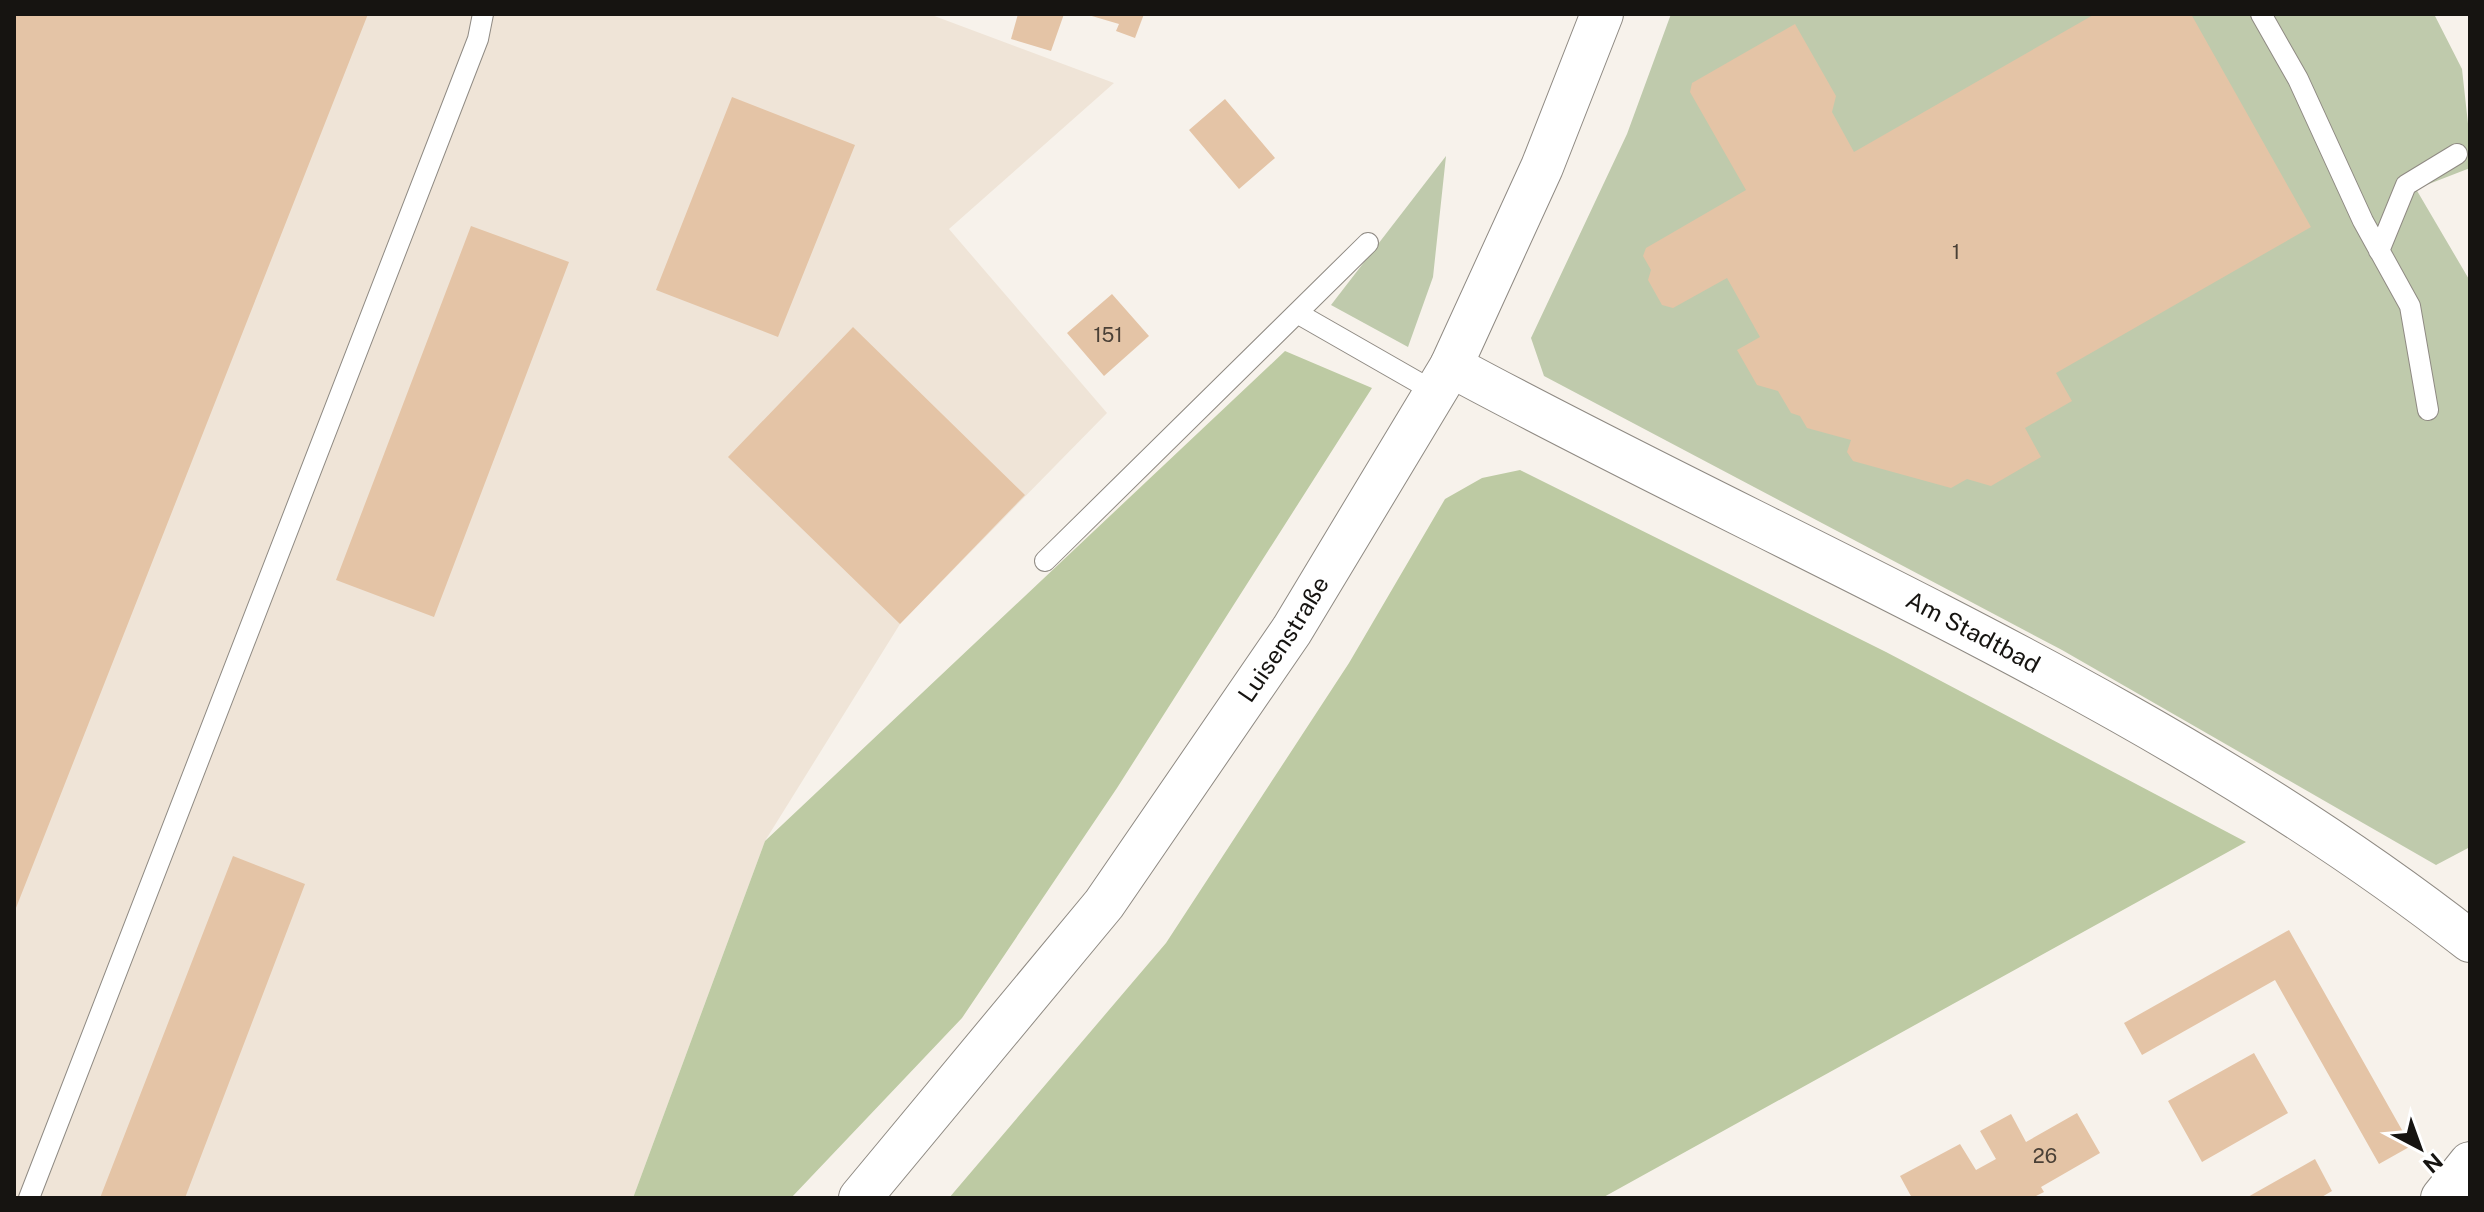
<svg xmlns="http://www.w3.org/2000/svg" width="2484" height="1212" font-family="'Public Sans',sans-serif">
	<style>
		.built { fill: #efe4d7 }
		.green { fill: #bfcaac }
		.forest { fill: #bdcaa3 }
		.building { fill: #e4c4a6 }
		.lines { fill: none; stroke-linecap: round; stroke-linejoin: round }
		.lane-casing { stroke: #8f8a83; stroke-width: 22 }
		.street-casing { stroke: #8f8a83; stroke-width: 44 }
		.lane { stroke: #fff; stroke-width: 20 }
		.street { stroke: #fff; stroke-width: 42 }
		.labels { text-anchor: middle; stroke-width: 6; stroke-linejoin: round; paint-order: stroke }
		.number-label { font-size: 20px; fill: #4a4036 }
		.street-label { font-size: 24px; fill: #161411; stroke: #fff }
	</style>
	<rect width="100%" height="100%" fill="#f7f2eb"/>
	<path class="built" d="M14 14H929L1114 83 949 229 1107 413 900 624 765 841 633 1198H14Z"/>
	<path class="green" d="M1671 14H2434L2462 69 2470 142V168L2416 189 2470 281V847L2436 865 2062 650 1544 376 1531 338 1627 134Z
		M1446 156 1433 277 1408 347 1331 305Z"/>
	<path class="forest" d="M1285 351 1372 388 1117 788 962 1018 791 1198H633L765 841Z
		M1520 470 1886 652 2246 842 1602 1198H949L1166 943 1349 663 1445 499 1482 478Z"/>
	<path class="building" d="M14 14H368L14 913Z
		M1018 14H1064L1051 51 1011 39Z
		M1085 14H1144L1135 38 1116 31 1119 24Z
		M2095 14H2191L2311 227 2056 373 2072 401 2025 428 2041 457 1991 486 1967 479 1951 488 1853 461 1847 452 1851 440 1807 428 1800 416 1791 413 1778 391 1757 385 1737 350 1760 337 1727 278 1673 308 1662 305 1648 280 1651 270 1643 256 1646 248 1746 190 1690 92 1692 83 1795 24 1836 96 1832 112 1854 152Z
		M732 97 855 145 778 337 656 290Z
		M1225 99 1275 158 1239 189 1189 130Z
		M471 226 569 262 434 617 336 580Z
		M1112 294 1149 336 1104 376 1067 333Z
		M853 327 1025 495 900 624 728 457Z
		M233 856 305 884 185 1198H100Z
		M2289 930 2411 1146 2379 1164 2275 980 2142 1055 2124 1023Z
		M2254 1053 2288 1113 2202 1162 2168 1101Z
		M2077 1113 2100 1153 2041 1187 2044 1192 2032 1198H1912L1900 1176 1960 1144 1976 1170 1996 1159 1980 1131 2011 1114 2026 1142Z
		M2315 1159 2332 1191 2320 1198H2246Z"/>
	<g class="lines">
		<defs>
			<path id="lane" d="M2261 14 2298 79 2363 221 2410 306 2428 410
				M2379 251 2406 185 2457 154
				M1297 313 1435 392
				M1045 561 1368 243
				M29 1198 478 39 483 14"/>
			<g id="street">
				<path id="s1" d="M1451 366C1793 551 2161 699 2470 941"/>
				<path id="s2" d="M860 1198 1104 904 1292 630 1451 366 1542 167 1602 14"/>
				<path d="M2442 1198 2470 1163"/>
			</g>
		</defs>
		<use href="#lane" class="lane-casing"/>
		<use href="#street" class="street-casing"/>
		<use href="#lane" class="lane"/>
		<use href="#street" class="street"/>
	</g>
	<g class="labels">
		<g class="number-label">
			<text x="1956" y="259">1</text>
			<text x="1108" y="342">151</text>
			<text x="2045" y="1163">26</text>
		</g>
		<g class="street-label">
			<text dy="8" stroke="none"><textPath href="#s1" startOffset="586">Am Stadtbad</textPath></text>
			<text dy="8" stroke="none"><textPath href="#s2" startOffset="702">Luisenstraße</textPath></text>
		</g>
	</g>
	<rect width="2484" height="1212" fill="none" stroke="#161411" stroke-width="32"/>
	<g transform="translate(2420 1148) rotate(139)" stroke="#ffffff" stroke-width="6" paint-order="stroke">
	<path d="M0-6L14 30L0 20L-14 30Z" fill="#161411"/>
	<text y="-12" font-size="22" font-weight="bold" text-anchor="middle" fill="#161411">N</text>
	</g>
</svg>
